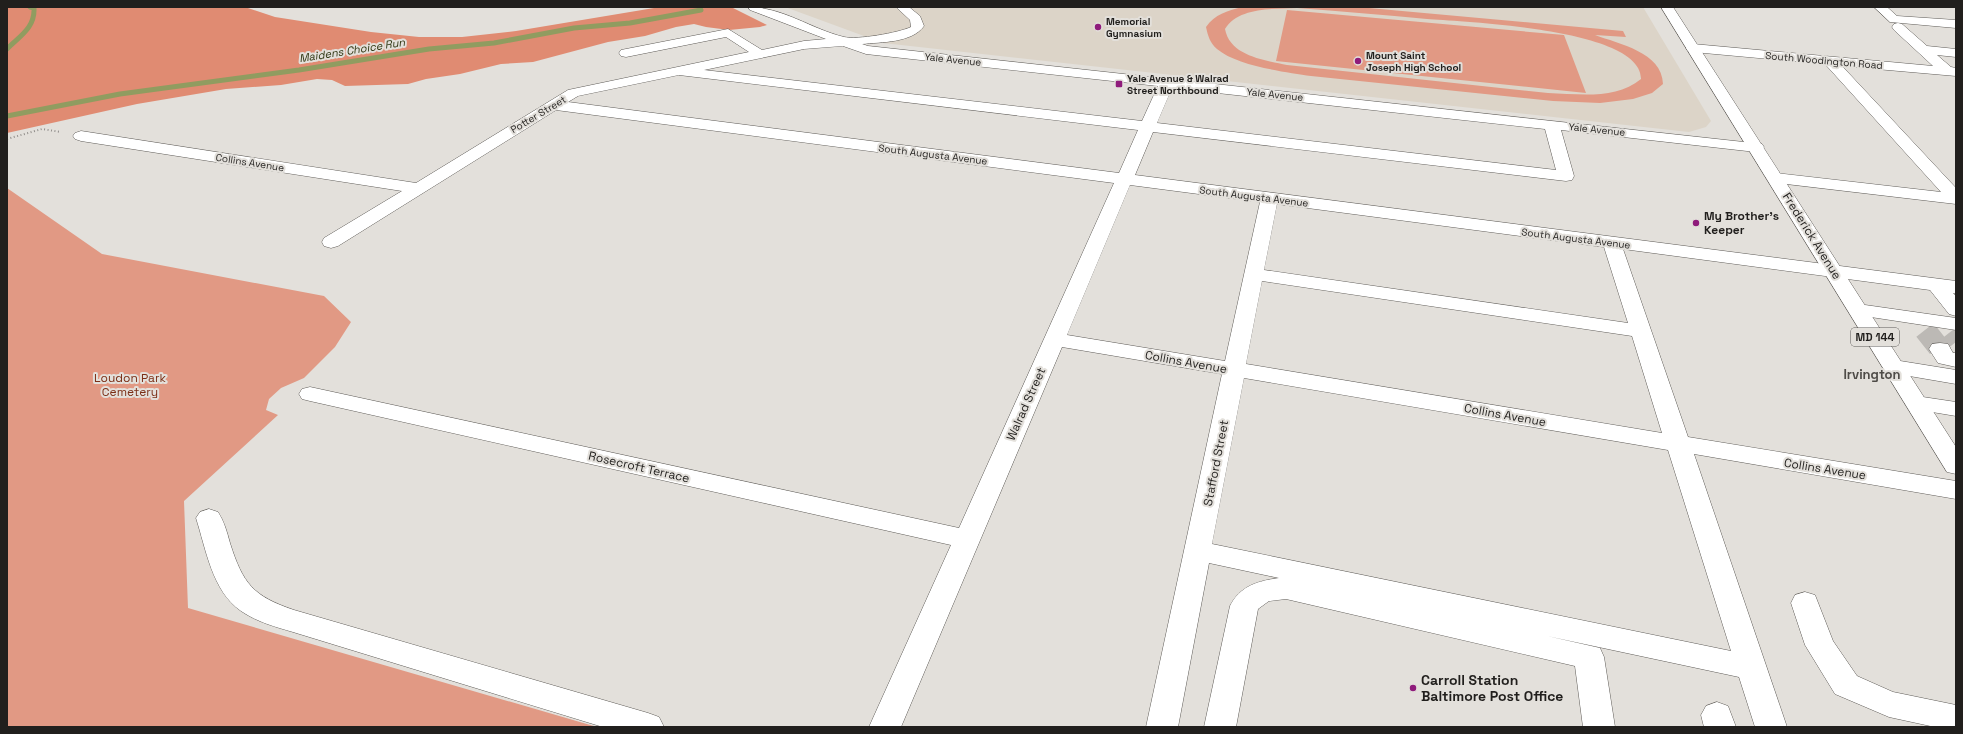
<svg xmlns="http://www.w3.org/2000/svg" width="1963" height="734" font-family="'Space Grotesk',sans-serif">
	<style>
		.built { fill: #dcd4c8 }
		.green { fill: #e19984; fill-rule: evenodd }
		.forest { fill: #e08b72 }
		.lines { fill: none; stroke-linecap: round; stroke-linejoin: round }
		.stream { stroke: #909c60; stroke-width: 5 }
		.minor-tunnel { stroke: #bcb9b5; stroke-width: 22; stroke-dasharray: 22 11; stroke-linecap: butt }
		.minor-casing { stroke: #5f5c58; stroke-width: 1 }
		.major-casing { stroke: #5f5c58; stroke-width: 1 }
		.path { stroke: #928f8c; stroke-width: 2; stroke-dasharray: 1 2.5; stroke-linecap: butt }
		.minor { fill: #fff; fill-rule: evenodd }
		.major { fill: #fff; fill-rule: evenodd }
		.poi-dot { fill: #8f1b7b; stroke: #e3e0db; stroke-width: 1.5 }
		.labels { text-anchor: middle; stroke-width: 4; stroke-linejoin: round; paint-order: stroke }
		.far-poi-label { font-size: 10px; font-weight: bold; fill: #211f1d; stroke: #e3e0db; text-anchor: start }
		.far-street-label { font-size: 10px; fill: #211f1d; stroke: #e3e0db }
		.far-water-label { font-size: 11px; font-style: italic; fill: #2e3511; stroke: #e3e0db }
		.shield { fill: #e3e0db; stroke: #5b5956; stroke-width: 1 }
		.shield-label { font-size: 11px; font-weight: bold; fill: #211f1d }
		.poi-label { font-size: 12px; font-weight: bold; fill: #211f1d; stroke: #e3e0db; text-anchor: start }
		.street-label { font-size: 12px; fill: #211f1d; stroke: #e3e0db }
		.park-label { font-size: 12px; fill: #7b2f17; stroke: #e3e0db }
		.neighbourhood-label { font-size: 13px; font-weight: bold; fill: #4f4c48; stroke: #e3e0db }
		.near-poi-label { font-size: 14px; font-weight: bold; fill: #211f1d; stroke: #e3e0db; text-anchor: start }
	</style>
	<rect width="100%" height="100%" fill="#e3e0db"/>
	<path class="built" d="M785 7H1643L1711 121 1706 127 1689 132 883 43Z"/>
	<path class="green" d="M1242 7H1358L1623 31 1626 37 1595 35C1619 44 1662 52 1663 84L1652 93 1633 99 1600 103 1553 101 1311 76C1285 72 1237 66 1217 49 1210 43 1208 36 1206 27 1215 14 1227 11 1242 7ZM1297 8C1340 11 1384 15 1427 19 1464 22 1642 28 1641 79 1616 100 1579 94 1548 93L1287 65C1264 60 1230 56 1225 29 1238 7 1274 9 1297 8Z
		M1287 10 1564 35 1586 93 1276 61Z
		M7 188 102 254 324 296 351 322 335 347 304 378 281 388 269 399 266 410 278 415 184 501 188 608 597 727H7Z"/>
	<path class="forest" d="M7 7H245L275 17 371 32 419 37H462L516 31 660 7H731L767 25 760 27 729 30 706 27 694 24 676 27 645 36 608 42 533 62 501 64 460 74 426 79 408 84 345 86 332 80 317 79 281 85 226 89 137 104 7 133Z"/>
	<g class="lines">
		<path class="stream" d="M7 49C20 36 35 28 34 8L30 7
			M7 116 120 94 299 70 429 49 494 43 574 28 630 23 701 10"/>
		<path class="minor-tunnel" d="M1925 330 1940 349
			M1949 333 1956 342"/>
		<defs>
			<path id="minor" d="M748 7C783 7 811 29 844 37 857 40 898 33 911 27L910 20 896 7H909L920 16 924 26C912 43 881 42 862 44L868 46 1762 144 1764 147 1762 150 1756 152 1561 130 1574 176 1572 180 1566 181 1153 132 1135 175 1956 281V293H1953L1956 296V316L1949 314 1930 290 1623 249 1688 437 1956 481V499L1694 454 1787 727H1755L1739 677 1547 636 1600 648 1604 657 1615 727H1583L1575 666 1286 599 1269 601 1258 609 1236 727H1204L1230 606C1240 586 1258 581 1279 578L1209 563 1178 727H1146L1222 374 1062 347 901 727H869L951 545 310 401 302 399 299 394 302 389 310 387 959 528 1114 183 556 110 338 246 331 248 324 246 322 242 324 238 402 191 81 141 75 139 73 136 75 133 81 131 416 183 568 90 749 52 726 37 626 57 621 56 619 53 621 50 728 29 762 50 804 41 826 39 750 10ZM843 46 866 54 1158 86 1142 121 704 70 804 49ZM679 75 1138 130 1119 173 568 102 578 96ZM1172 88 1545 129 1556 170 1157 123ZM1130 185 1260 202 1225 361 1067 335ZM1277 204 1604 247 1628 323 1264 270ZM1262 281 1632 336 1662 433 1246 364ZM1244 378 1668 450 1731 651 1212 544Z
				M1874 7H1887L1897 16 1956 20V28L1890 22Z
				M1898 23 1902 24 1927 46 1956 49V57L1937 55 1951 67 1956 68V76L1842 66 1956 188V204L1769 182 1767 178 1769 174 1775 173 1941 192 1825 64 1693 52 1688 51 1686 48 1688 45 1693 44 1933 66 1894 30 1892 27 1894 24Z
				M1858 304 1956 318V330L1851 314 1848 310 1851 306Z
				M1940 343 1948 344 1953 353H1956V367L1938 363 1929 349 1932 344Z
				M1894 360 1956 370V384L1886 372 1883 367 1886 362Z
				M1916 396 1956 402V416L1908 408 1905 403 1908 398Z
				M209 509 218 512C224 521 227 532 230 543 243 584 253 596 294 610L648 713 659 717 664 727H603L293 632C276 627 257 622 241 611 212 591 206 549 196 518L200 512Z
				M1805 592 1815 595 1833 641 1857 676 1893 692 1956 705V727H1935L1889 717 1835 694 1805 645 1791 603 1795 595Z
				M1717 702 1728 706 1736 727H1704L1701 715 1706 706Z"/>
			<path id="major" d="M1661 7H1673L1956 447V474L1947 472Z"/>
		</defs>
		<use href="#minor" class="minor-casing"/>
		<use href="#major" class="major-casing"/>
		<path class="path" d="M7 139 42 129 61 132"/>
		<use href="#minor" class="minor"/>
		<use href="#major" class="major"/>
	</g>
	<g class="poi-dot">
		<circle cx="1098" cy="27" r="4"/>
		<circle cx="1358" cy="61" r="4"/>
		<rect x="1115" y="80" width="8" height="8" rx="2"/>
		<circle cx="1696" cy="223" r="4"/>
		<circle cx="1413" cy="688" r="4"/>
	</g>
	<g class="labels">
		<g class="far-poi-label">
			<text x="1106" y="25">Memorial<tspan x="1106" dy="12">Gymnasium</tspan></text>
			<text x="1366" y="59">Mount Saint<tspan x="1366" dy="12">Joseph High School</tspan></text>
			<text x="1127" y="82">Yale Avenue &amp; Walrad<tspan x="1127" dy="12">Street Northbound</tspan></text>
		</g>
		<g class="far-street-label">
			<text transform="translate(953 59) rotate(6)" y="4">Yale Avenue</text>
			<text transform="translate(1824 60) rotate(5)" y="4">South Woodington Road</text>
			<text transform="translate(1275 94) rotate(6)" y="4">Yale Avenue</text>
			<text transform="translate(538 114) rotate(-31)" y="4">Potter Street</text>
			<text transform="translate(1597 129) rotate(6)" y="4">Yale Avenue</text>
			<text transform="translate(933 154) rotate(7)" y="4">South Augusta Avenue</text>
			<text transform="translate(250 162) rotate(9)" y="4">Collins Avenue</text>
			<text transform="translate(1254 196) rotate(7)" y="4">South Augusta Avenue</text>
			<text transform="translate(1576 238) rotate(7)" y="4">South Augusta Avenue</text>
		</g>
		<g class="far-water-label">
			<text transform="translate(352 50) rotate(-9)" y="4">Maidens Choice Run</text>
		</g>
		<rect class="shield" x="1851" y="328" width="48" height="18" rx="3"/>
		<g class="shield-label">
			<text x="1875" y="341">MD 144</text>
		</g>
		<g class="poi-label">
			<text x="1704" y="220">My Brother's<tspan x="1704" dy="14">Keeper</tspan></text>
		</g>
		<g class="street-label">
			<text transform="translate(1812 236) rotate(58)" y="4">Frederick Avenue</text>
			<text transform="translate(1186 362) rotate(10)" y="4">Collins Avenue</text>
			<text transform="translate(1026 404) rotate(-66)" y="4">Walrad Street</text>
			<text transform="translate(1505 415) rotate(10)" y="4">Collins Avenue</text>
			<text transform="translate(1216 463) rotate(-79)" y="4">Stafford Street</text>
			<text transform="translate(639 467) rotate(13)" y="4">Rosecroft Terrace</text>
			<text transform="translate(1825 469) rotate(9)" y="4">Collins Avenue</text>
		</g>
		<g class="park-label">
			<text x="130" y="382">Loudon Park<tspan x="130" dy="14">Cemetery</tspan></text>
		</g>
		<g class="neighbourhood-label">
			<text x="1872" y="379">Irvington</text>
		</g>
		<g class="near-poi-label">
			<text x="1421" y="685">Carroll Station<tspan x="1421" dy="16">Baltimore Post Office</tspan></text>
		</g>
	</g>
	<rect width="1963" height="734" fill="none" stroke="#211f1d" stroke-width="16"/>
</svg>
